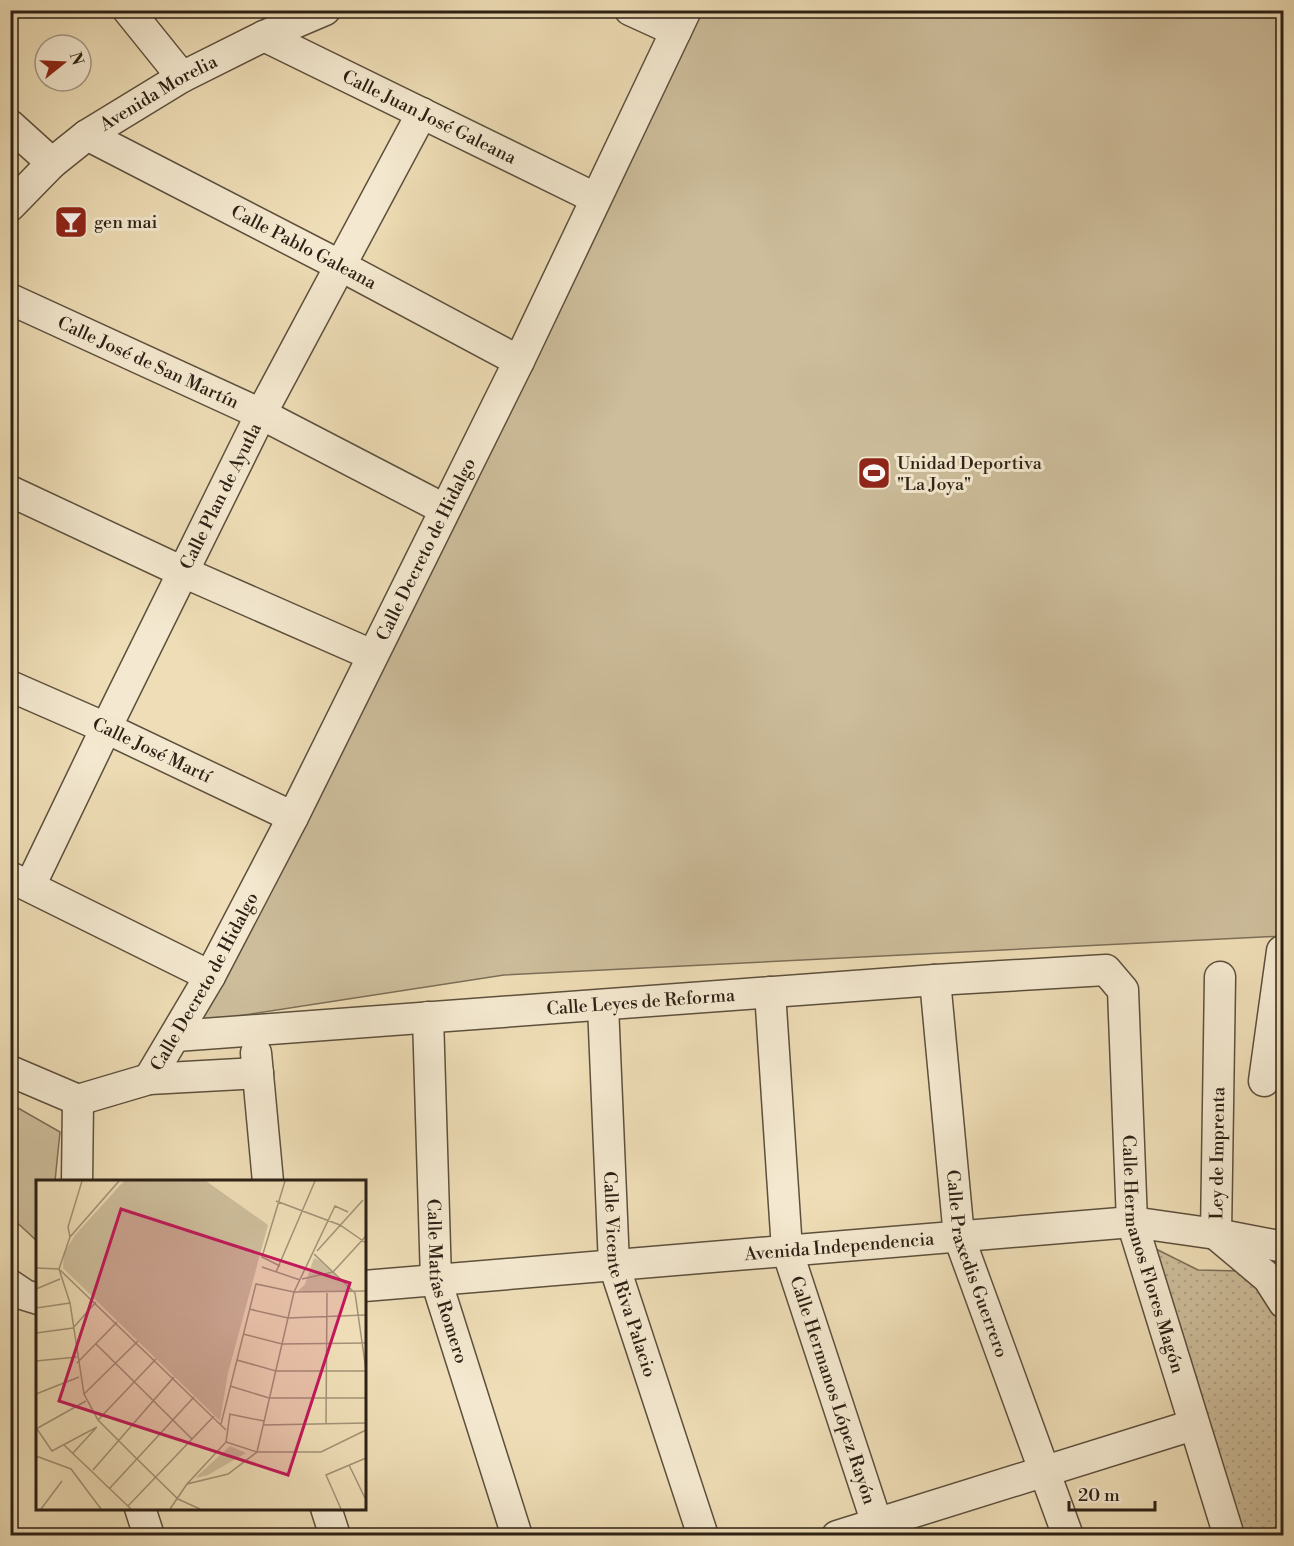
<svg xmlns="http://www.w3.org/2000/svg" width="1294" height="1546" font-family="'Libre Bodoni',serif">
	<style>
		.grass { fill: #cdbd9b; stroke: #7d6f58; stroke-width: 1.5 }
		.park { fill: url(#park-dots); stroke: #7d6f58; stroke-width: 1.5 }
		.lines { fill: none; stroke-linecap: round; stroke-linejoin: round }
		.minor-casing { stroke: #5d503d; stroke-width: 33 }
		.minor { stroke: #f4e9d0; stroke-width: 30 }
		.labels { text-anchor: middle; stroke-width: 6; stroke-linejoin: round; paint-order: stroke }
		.street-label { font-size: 18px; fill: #2d2115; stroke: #f4e9d0 }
		.poi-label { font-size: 18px; fill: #2d2115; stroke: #f4e9d0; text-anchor: start }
		.inset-road { fill: none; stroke: #a19276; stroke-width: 1.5 }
		.view { fill: #c2185b; fill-opacity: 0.15; stroke: #c2185b; stroke-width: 3 }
		.inset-edge { fill: none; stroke: #2d2115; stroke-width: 3 }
	</style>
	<defs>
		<pattern id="park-dots" width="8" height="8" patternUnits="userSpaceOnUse" patternTransform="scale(1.5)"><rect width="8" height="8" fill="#cdbd9b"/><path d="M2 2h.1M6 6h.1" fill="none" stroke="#b0a285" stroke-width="1.8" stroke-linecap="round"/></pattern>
	</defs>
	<rect width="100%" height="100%" fill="#eeddb6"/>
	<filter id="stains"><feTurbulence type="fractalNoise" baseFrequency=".00333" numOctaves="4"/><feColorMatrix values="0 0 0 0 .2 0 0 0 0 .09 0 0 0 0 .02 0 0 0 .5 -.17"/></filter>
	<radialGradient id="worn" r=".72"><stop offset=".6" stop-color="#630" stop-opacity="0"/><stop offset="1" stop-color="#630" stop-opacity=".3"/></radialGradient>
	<path class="grass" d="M694 11H1283V936L504 975 193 1023Z
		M11 1104 60 1132 55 1181 38 1182 37 1241 11 1217Z"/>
	<path class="park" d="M1142 1242 1198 1270 1283 1272 1284 1528 1281 1535H1233Z"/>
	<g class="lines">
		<defs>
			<g id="minor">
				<path d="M128 10 182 77"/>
				<path d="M630 10 676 31"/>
				<path id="s1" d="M264 36 595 198"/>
				<path d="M10 125 52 163"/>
				<path id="s2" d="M87 135 341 266 519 361"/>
				<path id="s3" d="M10 206 52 163 87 135 182 77 264 36 325 10"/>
				<path id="s4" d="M10 299 261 414 444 509"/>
				<path d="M10 491 183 572 372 655"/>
				<path id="s5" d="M10 686 106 728 293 817"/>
				<path d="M10 877 210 976"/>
				<path id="s6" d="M30 886 106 728 261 414 422 113"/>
				<path id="s7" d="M935 980 959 1237 1068 1536"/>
				<path id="s8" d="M770 992 787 1250 881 1536"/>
				<path id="s9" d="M603 1005 614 1265 703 1536"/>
				<path id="s10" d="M428 1017 436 1280 517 1536"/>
				<path id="s11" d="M176 1036 935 980 1106 970 1123 990 1132 1222 1229 1536"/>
				<path d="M256 1053 268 1182"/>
				<path d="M10 1071 78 1100 149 1079 258 1073"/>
				<path id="s12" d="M149 1079 210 976 293 817 519 361 686 10"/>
				<path d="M1264 1081 1282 951H1284"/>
				<path d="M77 1182 78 1100"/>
				<path id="s13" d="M1216 1234 1220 977"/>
				<path d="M1218 1236 1268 1278 1284 1303"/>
				<path d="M10 1285 25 1295 38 1299"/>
				<path id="s14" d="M364 1286 1132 1222 1216 1234 1284 1247"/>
				<path d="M140 1508 149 1536"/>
				<path d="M326 1508 335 1536"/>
				<path d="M837 1536 1193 1425"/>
			</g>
		</defs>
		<use href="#minor" class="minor-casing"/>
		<use href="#minor" class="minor"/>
	</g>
	<defs>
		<symbol id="bar-square" viewBox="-11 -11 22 22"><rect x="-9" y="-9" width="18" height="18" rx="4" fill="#8f2418" stroke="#f4e9d0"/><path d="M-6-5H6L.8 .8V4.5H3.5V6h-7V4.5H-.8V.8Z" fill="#fff"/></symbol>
		<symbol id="stadium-square" viewBox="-11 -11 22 22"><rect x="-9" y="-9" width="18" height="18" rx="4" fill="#8f2418" stroke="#f4e9d0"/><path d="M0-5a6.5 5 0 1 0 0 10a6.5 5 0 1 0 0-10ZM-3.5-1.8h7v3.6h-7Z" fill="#fff"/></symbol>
	</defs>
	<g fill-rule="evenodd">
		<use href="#bar-square" x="52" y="203" width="38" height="38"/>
		<use href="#stadium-square" x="855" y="454" width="38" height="38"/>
	</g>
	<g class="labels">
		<g class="street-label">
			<text dy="6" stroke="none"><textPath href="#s3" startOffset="188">Avenida Morelia</textPath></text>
			<text dy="6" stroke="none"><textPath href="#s1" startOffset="184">Calle Juan José Galeana</textPath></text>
			<text dy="6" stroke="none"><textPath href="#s2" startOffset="244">Calle Pablo Galeana</textPath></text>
			<text dy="6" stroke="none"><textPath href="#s4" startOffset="152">Calle José de San Martín</textPath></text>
			<text dy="6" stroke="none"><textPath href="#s6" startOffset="434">Calle Plan de Ayutla</textPath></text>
			<text dy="6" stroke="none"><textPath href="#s12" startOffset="598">Calle Decreto de Hidalgo</textPath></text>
			<text dy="6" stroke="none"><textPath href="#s5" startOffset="156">Calle José Martí</textPath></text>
			<text dy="6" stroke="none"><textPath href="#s12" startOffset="112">Calle Decreto de Hidalgo</textPath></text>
			<text dy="6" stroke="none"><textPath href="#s11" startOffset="466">Calle Leyes de Reforma</textPath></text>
			<text dy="6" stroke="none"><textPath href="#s13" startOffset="81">Ley de Imprenta</textPath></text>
			<text dy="6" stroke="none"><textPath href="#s14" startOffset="477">Avenida Independencia</textPath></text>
			<text dy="6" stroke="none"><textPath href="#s11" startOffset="1226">Calle Hermanos Flores Magón</textPath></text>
			<text dy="6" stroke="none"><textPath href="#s7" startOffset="288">Calle Praxedis Guerrero</textPath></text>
			<text dy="6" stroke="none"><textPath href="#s9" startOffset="272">Calle Vicente Riva Palacio</textPath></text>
			<text dy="6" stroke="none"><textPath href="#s10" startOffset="266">Calle Matías Romero</textPath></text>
			<text dy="6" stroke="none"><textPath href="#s8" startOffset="406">Calle Hermanos López Rayón</textPath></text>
		</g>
		<g class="poi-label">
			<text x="94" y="228">gen mai</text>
			<text x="897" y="469">Unidad Deportiva<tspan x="897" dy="21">"La Joya"</tspan></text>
		</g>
	</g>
	<g transform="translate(36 1180)">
		<rect width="330" height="330" fill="#eeddb6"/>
		<path d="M88 1H170L232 45 192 193 184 241 27 88 28 73 39 55ZM194 266 210 273 172 295 159 298Z" fill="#cdbd9b"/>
		<path d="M278 78 283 80 317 112 262 111 269 104Z" fill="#cdbd9b"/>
		<path class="inset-road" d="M83 1 34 57 23 89 34 123 48 214 62 240 101 279 142 319 164 329M240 21 304 45 330 63M34 57 32 47 46 1M281 71 327 20M278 74 319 113 330 190M244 86 226 77 249 1M226 87 264 100M0 88 23 89M24 90 190 250M240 92 279 1M297 92 330 56M266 99 297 92M0 109 24 99M0 128 34 123M213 129 252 138 330 135M0 153 37 148 60 122M207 154 246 164 330 163M60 164 156 259M201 180 240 191H330M0 181 41 177M41 183 81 142M194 206 233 218H330M0 214 43 197M48 214 102 161M193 234 228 241M62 240 120 179M185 244 220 104 258 112 330 111M290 244 291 113M227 245 330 243M0 249 50 221M1 249 16 271 61 247M190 262 221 272H285L330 250M28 265 95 329M37 273 60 248M0 276 35 289 65 329M313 285 330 320M57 290 138 197M151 304 190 262 194 234M74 308 158 217M92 326 178 236M5 329 26 301M134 329 151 304 192 294 221 272 258 112 299 26 312 32M305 329 290 295 330 278"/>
		<path class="view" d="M85 29 314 103 252 295 23 221Z"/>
		<rect width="330" height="330" class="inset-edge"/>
	</g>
	<rect width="1294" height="1546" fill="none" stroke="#eeddb6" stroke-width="36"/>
	<rect x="12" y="12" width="1270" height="1522" fill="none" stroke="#2d2115" stroke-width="3"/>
	<rect x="18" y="18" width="1258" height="1510" fill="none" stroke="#2d2115" stroke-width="1.5"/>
	<g transform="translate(63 63) rotate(72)"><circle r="28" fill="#f4e9d0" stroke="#a49985" stroke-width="1.5"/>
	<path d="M0-4.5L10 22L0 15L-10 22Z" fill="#8f2418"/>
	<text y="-9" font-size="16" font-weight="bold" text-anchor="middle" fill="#2d2115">N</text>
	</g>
	<path d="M1069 1501v9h86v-9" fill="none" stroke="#2d2115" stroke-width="3"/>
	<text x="1078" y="1501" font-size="18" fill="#2d2115" stroke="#f4e9d0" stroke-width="4.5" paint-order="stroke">20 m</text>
	<rect width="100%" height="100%" filter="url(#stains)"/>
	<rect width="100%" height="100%" fill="url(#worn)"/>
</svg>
